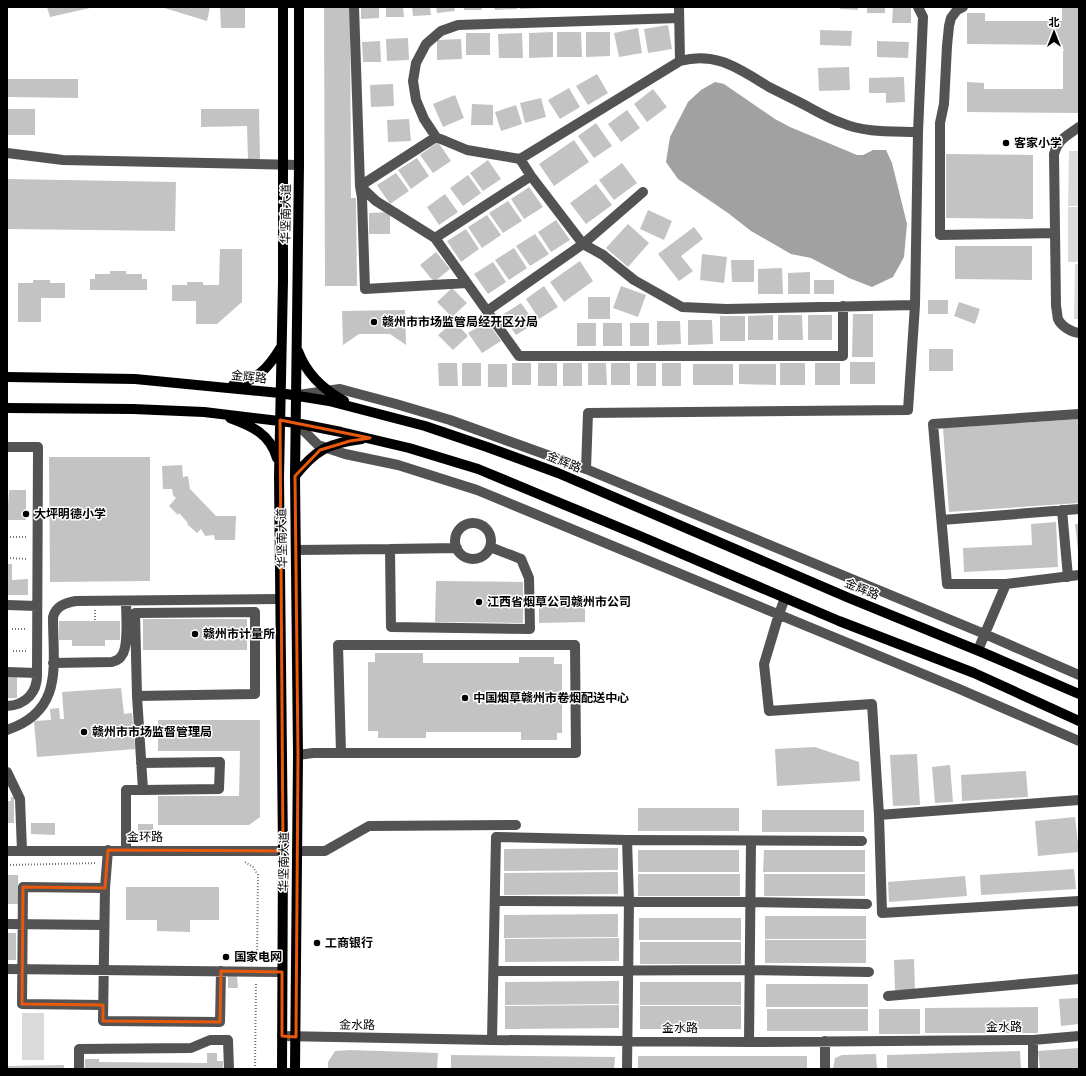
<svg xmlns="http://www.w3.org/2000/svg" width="1086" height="1076" font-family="Karla,'Noto Sans SC',sans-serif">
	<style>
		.green { fill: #dadada }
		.water { fill: #a1a1a1 }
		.building { fill: #c3c3c3 }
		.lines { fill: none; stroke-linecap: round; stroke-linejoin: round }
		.path { stroke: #757575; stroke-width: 2; stroke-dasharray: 1 2; stroke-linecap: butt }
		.minor { stroke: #535353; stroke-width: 10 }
		.major { stroke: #000; stroke-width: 10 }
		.marked { fill: none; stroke: #e8590c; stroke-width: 3; stroke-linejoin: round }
		.poi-dot { fill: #000; stroke: #fff; stroke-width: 1.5 }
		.labels { text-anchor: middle; stroke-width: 3; stroke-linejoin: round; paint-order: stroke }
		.poi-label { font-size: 12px; font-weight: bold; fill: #000; stroke: #fff; text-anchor: start }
		.street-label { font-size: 12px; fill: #000; stroke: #fff }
	</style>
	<rect width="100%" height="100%" fill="#fff"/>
	<path class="green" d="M1069 151H1079V206H1068Z
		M1068 207H1079V262H1068Z
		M1075 264H1079V319H1074Z
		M22 1013H44V1060H22Z"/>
	<path class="water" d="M715 82 724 84 775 119 790 127 857 155H863L873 150H886L892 163 907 224 904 257 893 277 872 287 849 278 811 258 791 254 751 231 728 213 678 179 666 162 670 137 688 102 701 90Z"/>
	<path class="building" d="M47 7H90V8L50 17Z
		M161 7H210L207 21Z
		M220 7H245V28H221Z
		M324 7H350L351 198H356V200L357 286H325Z
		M361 7H379V18L361 19Z
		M386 7H403L404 17H386Z
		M412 7H430L431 15 413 16Z
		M436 7H454L455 11 437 13Z
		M464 7H481L482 10H464Z
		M494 7H517V9L495 10Z
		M520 7H542V8L520 9Z
		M840 7H858V10L840 9Z
		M867 7H885V13H867Z
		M893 7H911V23H892Z
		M1062 7H1079V113L967 112V82L984 83V89H1063V45L967 44V13H985V21H1062Z
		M668 25 672 49 648 53 644 29Z
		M638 28 642 53 619 57 614 33Z
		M820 30 852 31 851 46 820 45Z
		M553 32V57L529 58V33Z
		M557 32H581L582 57H557Z
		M586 32H610V56L586 57Z
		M466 33H490V55H466Z
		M522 33 523 58H499L498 34Z
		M408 38 409 60 387 61 386 39Z
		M461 39 462 59 437 60V40Z
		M380 41 381 62H363L362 42Z
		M877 41 909 42 908 58 877 57Z
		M849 67 850 90 819 91 818 68Z
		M597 74 608 93 588 105 576 86Z
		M904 77 905 102 886 103V93H869V78Z
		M7 79H78V98L7 97Z
		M393 84 394 106 371 107 370 85Z
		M569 88 580 107 560 119 548 100Z
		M653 89 667 107 647 122 634 104Z
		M455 95 464 118 443 127 433 104Z
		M541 98 546 117 525 123 520 103Z
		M472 104 493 105V125H471Z
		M516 105 522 124 501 131 495 112Z
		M7 109H35V135H7Z
		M201 109H259L260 160H248L247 126 201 127Z
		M627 110 640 128 621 142 608 124Z
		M409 119 411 141 388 142 387 120Z
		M596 123 612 146 594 158 578 136Z
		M574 140 589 162 554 186 539 164Z
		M438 142 451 161 433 173 420 155Z
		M946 154 1033 155V219L946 218Z
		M417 158 429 176 411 189 398 170Z
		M488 160 501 179 483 191 470 173Z
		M622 163 637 183 614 200 599 180Z
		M396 173 409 191 390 204 377 185Z
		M468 175 481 193 463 206 450 188Z
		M7 179 176 182 175 231 7 229Z
		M596 184 612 205 586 224 570 203Z
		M529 187 543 207 524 219 511 199Z
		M445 194 458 212 439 225 427 207Z
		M508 201 522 221 503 233 489 213Z
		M648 210 672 221 664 240 640 229Z
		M390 212V234H369V213Z
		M487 215 501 235 482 248 468 227Z
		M556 220 570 240 551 252 538 232Z
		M628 224 649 243 628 267 606 248Z
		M694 227 703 239 681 256 693 271 679 281 658 254Z
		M466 229 479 249 461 262 447 241Z
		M535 234 549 254 530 266 516 246Z
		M955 246H1032V280L955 279Z
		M514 248 527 268 509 280 495 260Z
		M220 249H242V302L217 324H196V301H172V285H187V282H203V285H219Z
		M436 252 450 269 434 282 420 265Z
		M702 254 727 257 724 283 700 280Z
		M731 260H754V282H732Z
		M580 261 593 281 564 302 550 282Z
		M493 262 506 282 488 294 474 274Z
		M782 268 783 294H758V269Z
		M110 271H126V274H142V279H147V290H90V279H95V274H110Z
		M810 272V294H788V273Z
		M33 280H50V283H65V298H41V322H18V283H33Z
		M814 280H834V294H814Z
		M544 286 558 307 539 319 526 299Z
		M621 286 646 295 638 317 613 308Z
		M452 288 467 303 452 317 437 302Z
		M588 297H610V319H588Z
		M928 300H948V314H928Z
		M959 302 980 309 975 324 954 316Z
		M521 303 535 323 516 335 502 315Z
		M405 310 406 345 390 334H359L343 345 342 311Z
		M853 314H873V357H852Z
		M773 315V340H748V316Z
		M778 315H802L803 340H778Z
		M808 315H832V340H808Z
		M720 316H745V341H720Z
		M688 320H712L713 344 688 345Z
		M454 321 468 336 453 350 438 335Z
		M487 321 501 341 482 353 468 333Z
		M657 321H680L681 344 657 345Z
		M577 323H596V346H577Z
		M603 323H622V346H603Z
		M630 323H649V346H630Z
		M929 349H953V371H929Z
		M850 362H875V384H850Z
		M438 363H457L458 386H439Z
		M462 363H481V386H462Z
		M512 363H531V385H512Z
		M538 363H557V386H538Z
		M563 363H582V386H563Z
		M588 363H606L607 385H588Z
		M611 363H630V385H611Z
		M637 363H656V386H637Z
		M662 363H681V386H662Z
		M780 363H805V385H780Z
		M815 363H840V385H815Z
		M488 364H507V387H488Z
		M693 364H733V385H693Z
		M739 364H776V385L739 384Z
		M1079 419V503L949 512 943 428Z
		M49 457H150V581L50 582Z
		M182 465 183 477 188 476 190 489 216 516H236L235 540H215L214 535 205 536 201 529 197 533 187 524 188 523 179 513 178 515 169 506 176 498 173 495 172 489H163L162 466Z
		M9 490H26V520H7Z
		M1056 522 1058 567 964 572 963 548 1032 545 1031 524Z
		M1075 524H1079V551H1078Z
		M7 564H12V580L28 579V595H7Z
		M436 581 523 582V623L435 622Z
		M585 595V622L539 623V596Z
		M143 619H247V650H143Z
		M59 621H120V640H105V646H72V640H59Z
		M375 653H423V663H519V657H554V664H562V733H557V740H521V732H426V738H378V731H368V662H375Z
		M7 677H17V698H7Z
		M121 688 124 714 132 713 135 749 37 757 34 721 51 720 50 709 59 708 60 719H64L62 692Z
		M158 720H260V817L249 825H158V796H239L240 751H158Z
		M815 747 859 762 860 781 777 786 775 749Z
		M917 754 920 805 893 806 890 755Z
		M950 765 953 802 935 803 932 767Z
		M1026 771 1028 797 962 801 961 775Z
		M11 797H14V823H7V801H11Z
		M638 808H739V831H638Z
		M762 810H864V832H762Z
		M1075 817 1079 852 1038 856 1035 821Z
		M31 823H55V835L31 834Z
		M138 824H153V838L138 837Z
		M618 848V870L504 871V849Z
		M638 850H739V872H638Z
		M764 850H865V872H763Z
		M1074 869 1076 889 981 895 980 875Z
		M618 872V894L504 895V873Z
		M638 874H740V896H638Z
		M764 874H865V896H764Z
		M7 875H18V904H7Z
		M965 876 967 896 889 902 888 882Z
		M126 887H219V920H190V932L157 931V920H126Z
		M618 914V937L504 938V915Z
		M765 916H866V939H765Z
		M639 918H741V940H639Z
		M7 933H16V960H7Z
		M619 938V961L505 962V939Z
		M765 940H866V963H765Z
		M640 942H741V964H640Z
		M914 959 915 990H895L894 960Z
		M228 976H237L238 988H228Z
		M619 981V1004L505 1005V982Z
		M640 982H741V1005H640Z
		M766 984H868V1007H766Z
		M1079 998V1024L1061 1026 1059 999Z
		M619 1005V1028L505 1029V1006Z
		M640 1006H741V1029H640Z
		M1038 1007V1033H925V1008Z
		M767 1009H868V1031H767Z
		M879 1009H920V1034H879Z
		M1079 1048V1069H1040L1038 1051Z
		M350 1050 438 1053 437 1069H328V1062L335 1051Z
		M1020 1051 1021 1069H887V1055Z
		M207 1053H217V1061H223V1069H85V1059H99V1062L207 1063Z
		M876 1054 877 1069H833L835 1058 842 1055Z
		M451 1055 615 1057 614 1069H451Z
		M638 1056H807V1069H638Z
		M64 1065V1069H7V1066Z"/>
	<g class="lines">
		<path class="path" d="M7 537H28
			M7 558 28 559
			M95 610V620
			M12 629H27
			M13 651H28
			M245 862 253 867 258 875 257 962
			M7 865 97 863
			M255 1069 256 982"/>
		<path class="minor" d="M354 7 360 186 362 198 365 289 467 283
			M679 7 680 61
			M963 7 957 10 951 18 949 26 947 46 944 104 940 123V235L1054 233
			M679 18 458 25 441 31 426 44 416 63 413 81 416 100 424 119 436 137 467 150 520 159 680 61C716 51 739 69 769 87 779 92 789 97 799 102 813 109 827 118 842 123 865 133 893 131 918 132
			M1079 127C1067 136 1058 139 1054 154L1056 306C1057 310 1057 316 1058 319 1061 326 1071 332 1079 333
			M436 137 360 186 376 201 435 238 519 356H843V306
			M7 153 63 160 299 165
			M520 159 531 176 583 244 603 255 634 280 682 307 726 309 915 305
			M435 238 531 176
			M487 311 583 244 643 192
			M298 395 340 389 396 404 450 420 586 469 987 635 1079 675
			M1079 414 933 424 947 584H1006L1079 575
			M296 423 318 445 345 454 398 465 477 490 957 688 1079 741
			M7 447H38L37 673 7 672
			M586 469 588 413 908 410 915 305 918 132 923 17 918 7
			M1062 510 1068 577
			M942 520 1079 509
			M455 541a18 18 0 1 1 36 0a18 18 0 1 1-36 0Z
			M390 549 457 548
			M296 550 390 549 391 627 530 629 529 578 521 559 490 547
			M785 598 779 614 764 664 769 711 872 704 879 815 1079 800
			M7 605 37 606
			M978 650 1006 584
			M53 663 112 662C116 661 120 659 122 655 129 646 126 614 126 601
			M7 706C26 705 38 692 37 673
			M7 730C64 711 53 666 53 617 56 606 65 603 76 601L280 599
			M298 755 313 753H576L575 645H338L341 753
			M141 763 220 762 219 789 143 790
			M7 772 20 799 22 851
			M879 815 882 913 1079 901
			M627 840 629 901 627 1069
			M108 850 105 888 103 1021 220 1022 221 971
			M126 850V790H143L137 696 135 613 255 612V694L137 696
			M7 851H283
			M297 851H325L369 826 516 825
			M495 901 751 902 867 904
			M7 924 104 925
			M7 969 282 972
			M494 971 750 970 869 972
			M888 996 1079 979
			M103 1005 22 1004 23 887 105 888
			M282 1036 492 1040 749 1042 1033 1040 1079 1036
			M492 1040 496 837 627 840 862 841
			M825 1041V1069
			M749 1042 751 841
			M79 1069V1049L191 1048 210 1040H228L229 1069
			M1033 1069V1040"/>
		<path class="major" d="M298 351C306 373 324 390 344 401
			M7 377 135 379 280 393 329 401 425 426 487 447 558 473 849 598 984 653 1079 694
			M233 385C256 382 269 367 281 347
			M7 408 133 409 204 412 296 423 341 432 409 448 478 469 536 493 640 536 839 621 974 673 1079 721
			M230 418C252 426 270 434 277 458
			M295 476C315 450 329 443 362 439
			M282 1069 283 851 279 477 283 281V7
			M295 1069 298 755 295 476 299 165V7"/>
	</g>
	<path class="marked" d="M280 420 370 438 350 441 320 450 295 476 298 755 296 1037 282 1036V972L221 971 220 1022 103 1021V1005L22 1004 23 887 105 888 108 850 283 851Z"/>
	<g class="poi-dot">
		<circle cx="1006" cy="143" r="4"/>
		<circle cx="374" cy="322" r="4"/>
		<circle cx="26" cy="514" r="4"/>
		<circle cx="479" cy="602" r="4"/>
		<circle cx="195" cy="634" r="4"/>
		<circle cx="465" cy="698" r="4"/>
		<circle cx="84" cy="732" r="4"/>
		<circle cx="317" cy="943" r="4"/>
		<circle cx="226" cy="957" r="4"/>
	</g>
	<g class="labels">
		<g class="poi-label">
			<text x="1014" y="147">客家小学</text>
			<text x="382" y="326">赣州市市场监管局经开区分局</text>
			<text x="34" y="518">大坪明德小学</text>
			<text x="487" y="606">江西省烟草公司赣州市公司</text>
			<text x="203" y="638">赣州市计量所</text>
			<text x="473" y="702">中国烟草赣州市卷烟配送中心</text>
			<text x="92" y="736">赣州市市场监督管理局</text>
			<text x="325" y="947">工商银行</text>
			<text x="234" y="961">国家电网</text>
		</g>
		<g class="street-label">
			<text transform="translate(286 214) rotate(-89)" y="4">华坚南大道</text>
			<text transform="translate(249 377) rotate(6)" y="4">金辉路</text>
			<text transform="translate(564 462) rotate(22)" y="4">金辉路</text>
			<text transform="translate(282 538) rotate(-91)" y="4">华坚南大道</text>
			<text transform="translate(862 589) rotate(22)" y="4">金辉路</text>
			<text x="145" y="841">金环路</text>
			<text transform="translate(284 862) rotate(-89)" y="4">华坚南大道</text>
			<text transform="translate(357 1025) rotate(1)" y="4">金水路</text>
			<text x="1004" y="1031">金水路</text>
			<text x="680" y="1032">金水路</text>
		</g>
	</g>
	<rect width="1086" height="1076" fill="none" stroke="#000000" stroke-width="16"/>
	<g transform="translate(1054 32)" stroke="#ffffff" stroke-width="3" paint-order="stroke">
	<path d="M0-3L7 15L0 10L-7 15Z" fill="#000000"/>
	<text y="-6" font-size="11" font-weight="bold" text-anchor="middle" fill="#000000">北</text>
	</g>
</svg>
